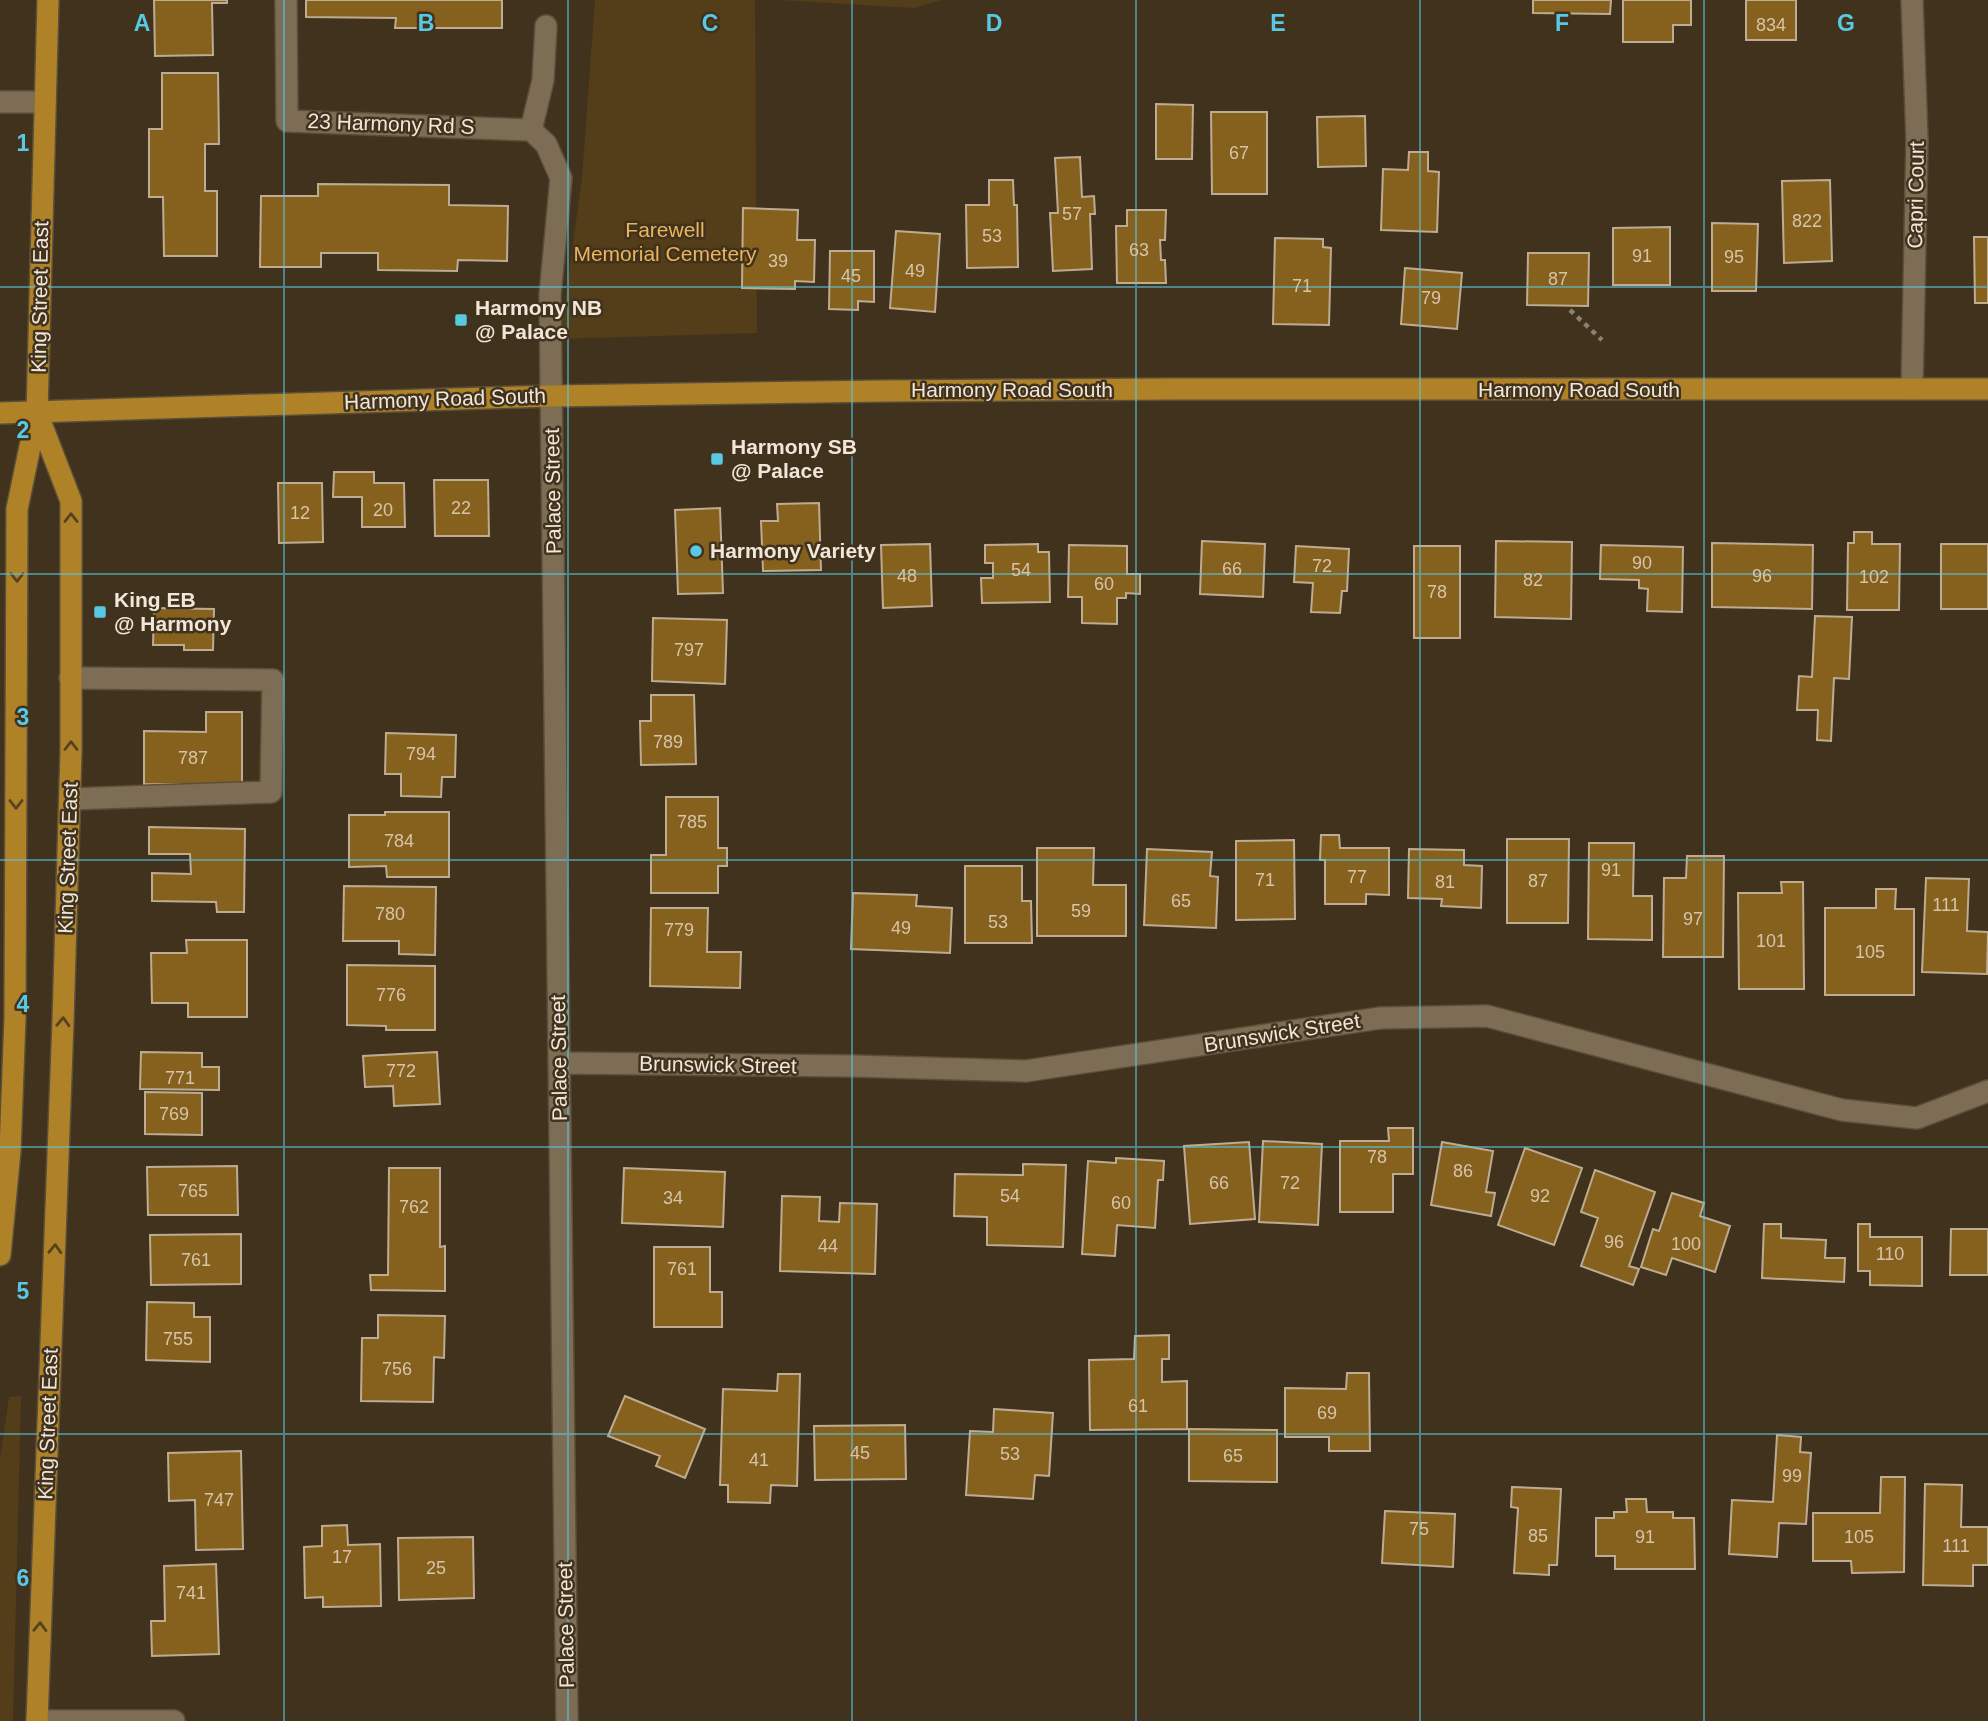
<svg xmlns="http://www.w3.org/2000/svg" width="1988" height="1721" font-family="Arial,sans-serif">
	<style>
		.green { fill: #543d19 }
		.building { fill: #86601d; stroke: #bdac92; stroke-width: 2 }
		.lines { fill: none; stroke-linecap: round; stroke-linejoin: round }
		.minor-casing { stroke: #5b4f3b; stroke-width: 24 }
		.major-casing { stroke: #5b4f3b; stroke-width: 24 }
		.path { stroke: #8c806e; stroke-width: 4.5; stroke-dasharray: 5 5; stroke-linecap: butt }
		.minor { stroke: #7d6d55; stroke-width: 21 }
		.major { stroke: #af8227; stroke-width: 21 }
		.oneway { stroke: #56421e }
		.grid { fill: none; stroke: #59c8e5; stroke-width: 2; stroke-opacity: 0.55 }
		.poi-dot { fill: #59c8e5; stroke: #40321c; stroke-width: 2.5 }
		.labels { text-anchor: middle; stroke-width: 5; stroke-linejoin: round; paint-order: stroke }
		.number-label { font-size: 18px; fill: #d6c4aa }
		.street-label { font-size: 21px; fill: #f0e6d9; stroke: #40321c }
		.park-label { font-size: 21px; fill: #ecb45b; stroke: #40321c }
		.poi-label { font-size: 21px; font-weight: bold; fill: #f0e6d9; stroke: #40321c; text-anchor: start }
		.grid-label { font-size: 23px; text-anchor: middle; font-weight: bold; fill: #59c8e5; stroke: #40321c; stroke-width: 5; stroke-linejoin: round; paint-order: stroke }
	</style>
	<rect width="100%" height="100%" fill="#40321c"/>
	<path class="green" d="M595 0H755L757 333 560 339 582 178Z
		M779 0H941L914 8Z
		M21 1396 13 1721H0V1460L9 1397Z"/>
	<path class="building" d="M154 0H227V3H212L213 55 155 56Z
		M306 0H502V28H395L396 18 306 17Z
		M1533 0H1611L1610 14 1533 13Z
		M1623 0H1691V25H1673V42H1623Z
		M1746 0H1796V40H1746Z
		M162 73H218L219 144H205V191H217V256H164L163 197H149V129H162Z
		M1156 104 1193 105 1192 159H1156Z
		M1211 112H1267V194H1212Z
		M1365 116 1366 166 1318 167 1317 117Z
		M1409 152H1428V171L1439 172 1437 232 1381 230 1383 169 1408 170Z
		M1080 157 1082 197 1094 196 1095 214H1090L1092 269 1053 271 1050 213H1058L1055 158Z
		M989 180H1013L1014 205H1017L1018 267 967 268 966 205H989Z
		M1830 180 1832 261 1784 263 1782 181Z
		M318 184 449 185V205L508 206 507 261 458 260 457 271 378 270V253H321V267H260L261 196H318Z
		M743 208 798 210 797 240H815L814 282 795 281V289L742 288Z
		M1127 210H1166L1165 240H1160L1161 260H1165L1166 283H1117L1116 226H1127Z
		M1712 223 1758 224 1756 291H1712Z
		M1670 227V285H1613V228Z
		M896 231 940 234 935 312 890 308Z
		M1974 237H1988V303H1975Z
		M1275 238 1323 239V247L1331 248 1329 325 1273 324Z
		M830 251H874V302L858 301V310L829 309Z
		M1528 253H1589L1588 306 1527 305Z
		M1405 268 1462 273 1457 329 1401 324Z
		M334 472H374V483H404L405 527H362V497H333Z
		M434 480H488L489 536H435Z
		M278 483H322L323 542 279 543Z
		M819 503 821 570 763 571 761 521H778L777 504Z
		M720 508 723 593 678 594 675 510Z
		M1854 532H1872V544H1900L1899 610H1847L1848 543H1854Z
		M1202 541 1265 544 1263 597 1200 594Z
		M1496 541 1572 542 1571 619 1495 617Z
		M1712 543 1813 545 1812 609 1712 607Z
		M930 544 932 606 883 608 881 545Z
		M1038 544V552H1049L1050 602 982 603 981 578H993V563H985V545Z
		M1941 544H1988V609H1941Z
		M1069 545 1127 546V574H1140V594L1126 593V598H1117V624L1082 623V597H1068Z
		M1601 545 1683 547 1682 612 1647 611 1648 589 1639 588V580L1600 579Z
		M1296 546 1349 549 1347 591H1342L1340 613 1311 612 1313 583 1294 582Z
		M1414 546H1460V638H1414Z
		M154 608 214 609 213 650H184V645H153Z
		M1815 616 1852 617 1849 679 1834 678 1831 741 1817 740 1818 710H1797L1799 676 1812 677Z
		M653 618 727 620 725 684 652 681Z
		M651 695H694L696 764 641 765 640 721H651Z
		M206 712H242V785L144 784V731L206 732Z
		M386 733 456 735 455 777H442L441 797 401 796V774H385Z
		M666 797H718V848H727V866H718V893H651V855H666Z
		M385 812H449V877H387L386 866 349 867V815H385Z
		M149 827 245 829 244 912H217L216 902 152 901V873L191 874 190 854H149Z
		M1321 835H1339L1340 848H1389V895L1366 894V904H1325V860H1320Z
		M1507 839H1569L1568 923H1507Z
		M1294 840 1295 919 1236 920V841Z
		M1589 843H1634L1633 896H1652V940L1588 939Z
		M1037 848H1094L1093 885H1126V936H1037Z
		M1147 849 1212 852 1210 876 1218 877 1216 928 1144 925Z
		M1409 849 1464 850V865L1482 866 1481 908 1441 906 1442 899 1408 898Z
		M1687 856H1724L1723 957H1663L1664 878H1686Z
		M965 866H1022V901H1031L1032 943H965Z
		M1926 878 1969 879 1967 931 1988 932 1987 974 1922 972Z
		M1781 882H1803L1804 989H1739L1738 893H1782Z
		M344 886 436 887 435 955 399 954V941H343Z
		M1876 889H1896L1895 909H1914V995H1825V908H1876Z
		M853 893 917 895 916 906 952 908 950 953 851 949Z
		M651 908H708L707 952H741L740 988 650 986Z
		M186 940H247V1017H188V1003H152L151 953H187Z
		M347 965 435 966V1030H386V1026L347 1025Z
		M141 1052 202 1053V1067H219V1090L140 1089Z
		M437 1052 440 1104 394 1106 393 1086 365 1087 363 1056Z
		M145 1092 202 1093V1135L145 1134Z
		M1388 1128H1413V1174H1393V1212H1340V1141H1389Z
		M1263 1141 1322 1144 1318 1225 1259 1222Z
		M1249 1142 1255 1219 1190 1224 1184 1146Z
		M1442 1142 1493 1151 1486 1192 1495 1193 1491 1216 1431 1205Z
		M1525 1148 1582 1168 1554 1245 1498 1225Z
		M1116 1158 1164 1161 1163 1180H1158L1155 1228 1117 1225 1115 1256 1082 1254 1088 1161 1116 1163Z
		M1023 1164 1066 1165 1063 1247 987 1245V1217L954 1216 955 1174 1023 1175Z
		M237 1166 238 1215H148L147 1167Z
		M389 1168H440V1247L445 1246V1291L371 1290 370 1275H388Z
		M624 1168 725 1172 723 1227 622 1223Z
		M1595 1170 1655 1192 1629 1266 1639 1269 1633 1285 1581 1266 1598 1218 1581 1212Z
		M1672 1193 1704 1203 1700 1216 1730 1226 1715 1272 1672 1258 1666 1275 1641 1267 1653 1229 1659 1231Z
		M782 1196 820 1197 819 1221 839 1222 840 1203 877 1204 875 1274 780 1271Z
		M1764 1224H1781V1238L1826 1240 1825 1258H1845L1844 1282 1762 1278Z
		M1858 1224H1870V1237H1922V1286L1870 1285V1271H1858Z
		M1951 1229H1988V1275H1950Z
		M241 1234V1284L151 1285 150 1235Z
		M654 1247H710V1292H722V1327H654Z
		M147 1302 194 1303V1317H210V1362L146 1360Z
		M378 1315 445 1316 444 1358 434 1357 433 1402 361 1401 362 1338H378Z
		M1169 1335V1359H1162V1382L1187 1381V1429L1090 1430 1089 1360 1134 1359 1135 1336Z
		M1347 1373H1369L1370 1451H1329V1437H1285V1388L1346 1389Z
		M778 1374H800L797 1486 771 1485 770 1503 728 1502V1485H720L723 1389 777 1391Z
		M625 1396 705 1429 685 1478 656 1466 660 1456 608 1436Z
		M994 1409 1053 1413 1049 1476 1035 1475 1033 1499 966 1495 970 1431 993 1432Z
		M905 1425 906 1479 815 1480 814 1426Z
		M1189 1429 1277 1430V1482L1189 1481Z
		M1777 1435 1801 1437 1800 1452 1811 1453 1806 1524 1779 1523 1777 1557 1729 1554 1732 1500 1773 1502Z
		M241 1451 243 1549 196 1550 195 1500 169 1501 168 1453Z
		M1881 1477H1905L1904 1572 1852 1573 1851 1561H1813V1513H1880Z
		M1925 1484 1962 1485 1961 1527H1988V1565H1973V1586L1923 1585Z
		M1512 1487 1561 1489 1557 1565H1549V1575L1514 1573 1518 1508 1511 1507Z
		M1626 1499H1646L1647 1512H1673V1518H1694L1695 1569H1615V1556H1596V1518H1614V1512H1627Z
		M1385 1511 1455 1514 1453 1567 1382 1563Z
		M347 1525 348 1545 380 1544 381 1606 323 1607V1597L305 1598 304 1547 322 1546V1526Z
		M473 1537 474 1598 399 1600 398 1538Z
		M216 1564 219 1654 152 1656 151 1621H165L164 1566Z"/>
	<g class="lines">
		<defs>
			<path id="minor" d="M286 0 287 121 531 130
				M546 26 543 80 531 130 546 144 561 178 550 295 567 1721
				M0 102H45
				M1912 389 1917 140 1912 0
				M70 799 271 792 273 680 70 678
				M559 1063 853 1066 1026 1071 1380 1018 1487 1016 1842 1110 1917 1118 1988 1091
				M37 1721H174"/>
			<path id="major" d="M0 413 551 396 884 391 1175 389H1988
				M0 1255 10 1151 15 1018 17 509 37 413
				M37 1721 63 1021 71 752V501L37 413 48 0"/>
		</defs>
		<use href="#minor" class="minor-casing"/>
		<use href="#major" class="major-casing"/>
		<path class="path" d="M1570 310 1602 340"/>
		<use href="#minor" class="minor"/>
		<use href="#major" class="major"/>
	</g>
	<defs><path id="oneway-chevron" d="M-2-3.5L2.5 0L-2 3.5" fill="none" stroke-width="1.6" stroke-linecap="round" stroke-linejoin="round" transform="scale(1.75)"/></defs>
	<g class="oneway">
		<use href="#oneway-chevron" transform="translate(71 518) rotate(-90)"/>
		<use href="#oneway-chevron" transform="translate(17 577) rotate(90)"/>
		<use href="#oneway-chevron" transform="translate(71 746) rotate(-90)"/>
		<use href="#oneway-chevron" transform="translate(16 804) rotate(90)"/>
		<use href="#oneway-chevron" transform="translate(63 1022) rotate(-88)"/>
		<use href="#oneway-chevron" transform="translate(55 1249) rotate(-88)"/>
		<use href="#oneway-chevron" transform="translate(40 1627) rotate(-88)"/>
	</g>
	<path class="grid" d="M284 0V1721M568 0V1721M852 0V1721M1136 0V1721M1420 0V1721M1704 0V1721M0 287H1988M0 574H1988M0 860H1988M0 1147H1988M0 1434H1988"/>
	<g class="poi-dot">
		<rect x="454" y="313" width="14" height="14" rx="3.5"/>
		<rect x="710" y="452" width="14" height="14" rx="3.5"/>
		<circle cx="696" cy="551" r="7"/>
		<rect x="93" y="605" width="14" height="14" rx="3.5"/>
	</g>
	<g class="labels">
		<g class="number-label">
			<text x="1771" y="31">834</text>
			<text x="1239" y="159">67</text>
			<text x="1072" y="220">57</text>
			<text x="1807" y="227">822</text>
			<text x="992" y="242">53</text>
			<text x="1139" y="256">63</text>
			<text x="1642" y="262">91</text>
			<text x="1734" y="263">95</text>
			<text x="778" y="267">39</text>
			<text x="915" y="277">49</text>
			<text x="851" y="282">45</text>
			<text x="1558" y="285">87</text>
			<text x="1302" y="292">71</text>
			<text x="1431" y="304">79</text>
			<text x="461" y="514">22</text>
			<text x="383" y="516">20</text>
			<text x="300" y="519">12</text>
			<text x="1642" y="569">90</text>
			<text x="1322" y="572">72</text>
			<text x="1232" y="575">66</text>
			<text x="1021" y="576">54</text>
			<text x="907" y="582">48</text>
			<text x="1762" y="582">96</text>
			<text x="1874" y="583">102</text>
			<text x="1533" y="586">82</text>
			<text x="1104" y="590">60</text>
			<text x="1437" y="598">78</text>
			<text x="689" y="656">797</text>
			<text x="668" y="748">789</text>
			<text x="421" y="760">794</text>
			<text x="193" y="764">787</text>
			<text x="692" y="828">785</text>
			<text x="399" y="847">784</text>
			<text x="1611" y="876">91</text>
			<text x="1357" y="883">77</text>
			<text x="1265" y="886">71</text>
			<text x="1538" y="887">87</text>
			<text x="1445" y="888">81</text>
			<text x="1181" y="907">65</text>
			<text x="1946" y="911">111</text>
			<text x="1081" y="917">59</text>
			<text x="390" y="920">780</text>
			<text x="1693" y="925">97</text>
			<text x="998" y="928">53</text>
			<text x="901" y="934">49</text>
			<text x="679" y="936">779</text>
			<text x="1771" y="947">101</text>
			<text x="1870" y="958">105</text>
			<text x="391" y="1001">776</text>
			<text x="401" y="1077">772</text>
			<text x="180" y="1084">771</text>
			<text x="174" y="1120">769</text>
			<text x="1377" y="1163">78</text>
			<text x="1463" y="1177">86</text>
			<text x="1219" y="1189">66</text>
			<text x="1290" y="1189">72</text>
			<text x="193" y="1197">765</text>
			<text x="1010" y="1202">54</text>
			<text x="1540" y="1202">92</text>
			<text x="673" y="1204">34</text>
			<text x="1121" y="1209">60</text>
			<text x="414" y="1213">762</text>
			<text x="1614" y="1248">96</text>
			<text x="1686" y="1250">100</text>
			<text x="828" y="1252">44</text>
			<text x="1890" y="1260">110</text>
			<text x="196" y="1266">761</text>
			<text x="682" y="1275">761</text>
			<text x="178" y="1345">755</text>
			<text x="397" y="1375">756</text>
			<text x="1138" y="1412">61</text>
			<text x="1327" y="1419">69</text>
			<text x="860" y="1459">45</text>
			<text x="1010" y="1460">53</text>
			<text x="1233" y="1462">65</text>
			<text x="759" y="1466">41</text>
			<text x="1792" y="1482">99</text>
			<text x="219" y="1506">747</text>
			<text x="1419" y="1535">75</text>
			<text x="1538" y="1542">85</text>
			<text x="1645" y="1543">91</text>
			<text x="1859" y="1543">105</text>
			<text x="1956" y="1552">111</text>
			<text x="342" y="1563">17</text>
			<text x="436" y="1574">25</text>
			<text x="191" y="1599">741</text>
		</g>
		<g class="street-label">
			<text transform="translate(391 124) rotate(2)" y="7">23 Harmony Rd S</text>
			<text transform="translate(1916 195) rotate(-89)" y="7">Capri Court</text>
			<text transform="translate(40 297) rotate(-89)" y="7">King Street East</text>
			<text x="1012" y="397">Harmony Road South</text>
			<text x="1579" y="397">Harmony Road South</text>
			<text transform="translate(445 399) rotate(-2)" y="7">Harmony Road South</text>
			<text transform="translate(553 491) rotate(-91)" y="7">Palace Street</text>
			<text transform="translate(68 858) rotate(-88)" y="7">King Street East</text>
			<text transform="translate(1282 1033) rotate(-9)" y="7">Brunswick Street</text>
			<text transform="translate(559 1058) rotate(-91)" y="7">Palace Street</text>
			<text transform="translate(718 1065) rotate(1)" y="7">Brunswick Street</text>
			<text transform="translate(48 1424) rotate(-88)" y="7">King Street East</text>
			<text transform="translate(566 1625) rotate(-91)" y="7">Palace Street</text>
		</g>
		<g class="park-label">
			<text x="665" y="237">Farewell<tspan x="665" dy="24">Memorial Cemetery</tspan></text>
		</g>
		<g class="poi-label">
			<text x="475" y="315">Harmony NB<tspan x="475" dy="24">@ Palace</tspan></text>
			<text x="731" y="454">Harmony SB<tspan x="731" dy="24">@ Palace</tspan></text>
			<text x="710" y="558">Harmony Variety</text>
			<text x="114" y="607">King EB<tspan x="114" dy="24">@ Harmony</tspan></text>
		</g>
	</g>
	<g class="grid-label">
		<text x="142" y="31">A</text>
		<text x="426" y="31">B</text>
		<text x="710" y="31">C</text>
		<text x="994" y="31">D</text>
		<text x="1278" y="31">E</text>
		<text x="1562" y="31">F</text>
		<text x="1846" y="31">G</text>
		<text x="23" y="151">1</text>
		<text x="23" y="438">2</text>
		<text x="23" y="725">3</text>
		<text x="23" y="1012">4</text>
		<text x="23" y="1299">5</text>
		<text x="23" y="1586">6</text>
	</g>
</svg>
